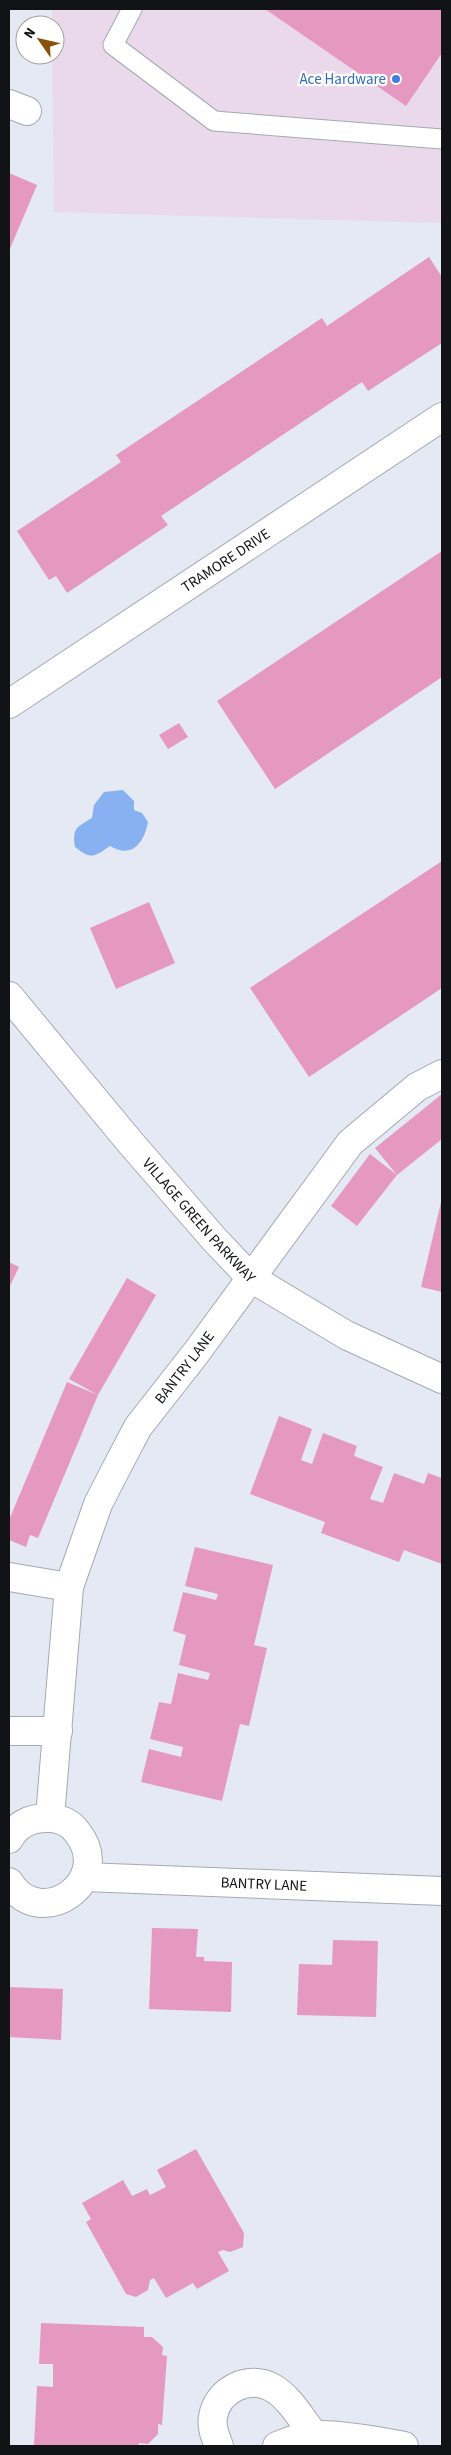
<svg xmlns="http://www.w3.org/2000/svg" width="451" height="2455" font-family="'Source Sans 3',sans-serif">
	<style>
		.commercial { fill: #ead9eb }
		.water { fill: #87b1f0 }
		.building { fill: #e599c1 }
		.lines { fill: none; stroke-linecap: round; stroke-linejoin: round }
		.service-casing { stroke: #a4a9b3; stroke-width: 21 }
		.minor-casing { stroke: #a4a9b3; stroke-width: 30 }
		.service { stroke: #fff; stroke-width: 19 }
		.minor { stroke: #fff; stroke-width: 28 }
		.shop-dot { fill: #3f7fe0; stroke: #fff; stroke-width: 2 }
		.labels { text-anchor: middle; stroke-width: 4.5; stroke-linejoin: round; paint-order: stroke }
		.shop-label { font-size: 15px; fill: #366cbe; stroke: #fff; text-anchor: end }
		.street-label { font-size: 15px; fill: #111316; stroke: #fff }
	</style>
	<rect width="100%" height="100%" fill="#e4e9f4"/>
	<path class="commercial" d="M52 9H442V223L54 212 52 55H55V25H52Z"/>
	<path class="water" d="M123 790 134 801V810L142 813 148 822C144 843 132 859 110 846 94 857 91 860 75 847 72 828 77 827 92 818L94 805 104 792Z"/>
	<path class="building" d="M265 9H442V53L406 106Z
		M9 173 37 185 9 251Z
		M429 257 442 277V343L368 391 362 382 161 516 168 525 67 593 56 576 49 580 17 531 121 462 116 455 322 318 327 326Z
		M442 551V677L275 789 217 701Z
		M179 723 188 737 168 749 159 735Z
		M442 861V988L309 1077 250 988Z
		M149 902 175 963 116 989 90 928Z
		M442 1094V1139L397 1175 357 1226 331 1206 370 1154 397 1175 375 1148Z
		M442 1198V1292L421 1287Z
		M9 1262 19 1267 9 1288Z
		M127 1278 156 1295 98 1395 38 1538 30 1535 26 1547 9 1540V1520L67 1382 98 1395 69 1379Z
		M279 1416 312 1429 301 1460 312 1464 323 1433 357 1446 354 1456 383 1467 370 1499 383 1503 394 1473 424 1484 428 1473 442 1478V1564L404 1550 399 1562 321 1533 325 1522 250 1494Z
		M195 1547 273 1565 254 1645 267 1648 249 1726 240 1724 222 1801 141 1782 149 1749 181 1757 183 1747 150 1739 159 1702 171 1704 178 1673 208 1680 210 1673 179 1665 186 1635 173 1631 183 1592 216 1600 218 1594 185 1586Z
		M152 1928 198 1929 196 1957H204V1961L232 1962 231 2012 149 2009Z
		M333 1940 378 1941 376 2017 297 2015 299 1964 332 1965Z
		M9 1987 63 1989 61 2040 9 2037Z
		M196 2149 244 2233 243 2247 230 2252 223 2250 218 2252 229 2271 197 2289 193 2283 166 2298 154 2278 150 2280 148 2290 136 2297 126 2294 86 2222 91 2219 82 2203 123 2180 132 2196 147 2189 150 2195 166 2187 157 2170Z
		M41 2323 144 2327V2337H152L163 2347 162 2355 167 2356 162 2425 158 2424V2434L148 2444 139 2443V2446H34L37 2386 53 2387V2364H39Z"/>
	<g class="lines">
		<defs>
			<path id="service" d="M132 9 113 45 214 121 442 139"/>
			<g id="minor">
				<path d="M9 104 27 111"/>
				<path id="s1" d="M9 704 442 417"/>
				<path id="s2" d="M9 996 129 1141 214 1239 251 1278 346 1335 442 1379"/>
				<path d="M9 1577 69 1587"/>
				<path d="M9 1731H58"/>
				<path id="s3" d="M50 1817 69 1587 98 1504 117 1467 138 1427 196 1353 350 1143 417 1087 442 1074"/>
				<path d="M9 1839C17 1824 31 1818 47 1818 58 1817 71 1823 77 1832 116 1881 40 1933 9 1882"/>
				<path id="s4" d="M85 1877 442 1891"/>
				<path d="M219 2446C215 2436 211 2427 213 2417 217 2390 248 2375 271 2387 289 2396 302 2420 314 2435"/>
				<path d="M277 2446C289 2441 302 2436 315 2435 337 2434 381 2441 404 2446"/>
			</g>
		</defs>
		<use href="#service" class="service-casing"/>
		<use href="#minor" class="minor-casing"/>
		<use href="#service" class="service"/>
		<use href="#minor" class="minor"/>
	</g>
	<circle class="shop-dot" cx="396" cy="79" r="5"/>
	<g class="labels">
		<g class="shop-label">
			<text x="386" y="84">Ace Hardware</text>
		</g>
		<g class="street-label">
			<text dy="5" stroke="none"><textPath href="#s1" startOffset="260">TRAMORE DRIVE</textPath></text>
			<text dy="5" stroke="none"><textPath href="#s2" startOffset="294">VILLAGE GREEN PARKWAY</textPath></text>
			<text dy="5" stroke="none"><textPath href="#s3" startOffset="481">BANTRY LANE</textPath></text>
			<text dy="5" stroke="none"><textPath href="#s4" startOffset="179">BANTRY LANE</textPath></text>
		</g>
	</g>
	<rect width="451" height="2455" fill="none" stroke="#111316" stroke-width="20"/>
	<g transform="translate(40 40) rotate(304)"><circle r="24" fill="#ffffff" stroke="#a0a1a2"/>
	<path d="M0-4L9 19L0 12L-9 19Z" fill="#8b500b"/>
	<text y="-8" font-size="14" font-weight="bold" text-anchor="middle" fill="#111316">N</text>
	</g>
</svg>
